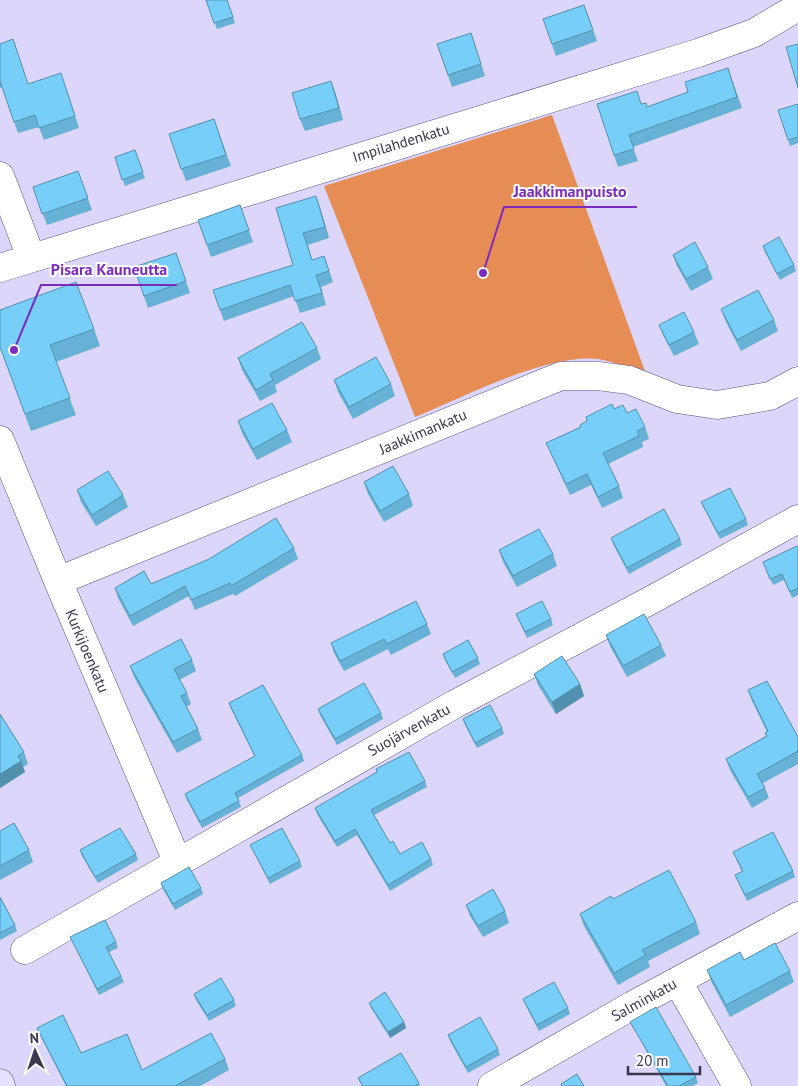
<svg xmlns="http://www.w3.org/2000/svg" width="798" height="1086" font-family="'PT Sans',sans-serif">
	<style>
		.forest { fill: #e68d56 }
		.lines { fill: none; stroke-linecap: round; stroke-linejoin: round }
		.minor-casing { stroke: #595083; stroke-width: 29 }
		.secondary-casing { stroke: #595083; stroke-width: 29 }
		.minor { stroke: #fff; stroke-width: 28 }
		.secondary { stroke: #e6e1fe; stroke-width: 28 }
		.wall { fill: #66b1d5 }
		.shaded-wall { fill: #5390ae }
		.building { fill: #77cef8; stroke: #5390ae }
		.labels { text-anchor: middle; stroke-width: 4; stroke-linejoin: round; paint-order: stroke }
		.street-label { font-size: 15px; fill: #3c3850; stroke: #fcfcfc }
		.leader { fill: none; stroke: #7b2cbf; stroke-width: 2 }
		.callout-dot { fill: #7b2cbf; stroke: #fcfcfc; stroke-width: 2 }
		.callout-label { font-size: 16px; text-anchor: middle; font-weight: bold; fill: #7b2cbf; stroke: #fcfcfc; stroke-width: 4; stroke-linejoin: round; paint-order: stroke }
	</style>
	<rect width="100%" height="100%" fill="#dbd6fa"/>
	<path class="forest" d="M552 115 646 374C630 368 615 362 598 359 548 353 463 397 415 417L324 186Z"/>
	<g class="lines">
		<defs>
			<path id="minor" d="M0 176 31 257
				M0 268 698 53 754 33 798 7
				M0 440 58 581 177 861
				M58 581 561 376H598L629 380 677 399 717 405 770 396 798 381
				M25 950 455 704 653 599 798 519
				M678 982 737 1086
				M492 1086 633 1005 798 916"/>
			<path id="secondary" d="M0 1083 1 1086"/>
		</defs>
		<use href="#minor" class="minor-casing"/>
		<use href="#secondary" class="secondary-casing"/>
		<use href="#minor" class="minor"/>
		<use href="#secondary" class="secondary"/>
	</g>
	<path class="wall" d="M206 0H227L235 23 217 29Z
		M584 5 597 41 556 56 543 19Z
		M471 33 485 76 452 87 437 44Z
		M0 44 28 84 65 85 79 128 44 140 39 127 18 133 2 87 0 88Z
		M728 68 742 108 633 147 638 161 618 167 614 155 642 104 647 107 688 92Z
		M331 81 343 120 305 131 300 119Z
		M798 104V143L790 146 788 140Z
		M214 119 231 166 186 181 169 134Z
		M135 150 145 178 125 186 115 157Z
		M78 171 92 210 47 225 33 187Z
		M240 205 253 242 211 257 198 220Z
		M276 208H320L329 238 308 245 312 260 324 256 333 282 321 287 326 305 300 313 294 296 224 321 220 310 293 265Z
		M763 246 794 265 796 271 780 280 765 252Z
		M176 253 190 293 148 308 134 267Z
		M673 255 708 267 713 279 691 291 677 266Z
		M721 309 774 320 778 331 741 351 725 320Z
		M659 325 694 332 699 344 674 356 664 337Z
		M94 329 100 346 56 362 76 415 31 431 0 347Z
		M317 348 321 359 275 385 277 392 260 401 242 370 238 358Z
		M334 380 391 384 395 396 353 419 338 392Z
		M614 409 627 413 645 427 649 439 642 442 643 447 608 464 619 486 623 498 602 508 591 485 570 495 551 454 546 443 580 427 587 421 586 417Z
		M238 421 287 430 292 442 257 460 242 433Z
		M364 482 409 494 413 506 384 522 368 494Z
		M77 490 123 495 128 507 96 526 81 502Z
		M701 502 746 519 748 525 720 539 704 508Z
		M611 538 680 539 682 545 629 574 613 544Z
		M294 548 298 559 235 596 233 594 195 610 189 596 133 626 118 598 115 588 151 584Z
		M798 548V595L792 598 784 580 773 585 763 562Z
		M499 550 553 554 557 566 517 587 503 562Z
		M516 614 551 619 553 625 527 638Z
		M427 624 431 634 391 655 388 649 344 671 334 653 331 643Z
		M606 635 661 645 666 656 627 677 610 646Z
		M443 654 478 658 480 664 455 678 445 660Z
		M192 660 196 671 179 680 187 693 191 704 186 707 198 729 202 740 177 753 134 677 130 666Z
		M534 674 580 684 584 696 556 714 538 685Z
		M748 690 798 737V764L763 783 769 798 752 808 730 770 726 759 766 736 765 733 767 732 752 701Z
		M229 703 302 755 304 761 238 798 241 807 202 828 187 800 185 794 255 757 231 709Z
		M318 709 381 713 383 719 337 745 320 715Z
		M0 714 24 752 28 764 23 767 25 772 0 788Z
		M463 719 502 728 504 734 477 748 465 725Z
		M425 781 427 787 374 815 390 843 400 854 431 859 433 865 390 891 357 835 337 847 317 814 315 808Z
		M0 831 29 850 33 862 0 880Z
		M250 845 300 861 302 867 270 884 253 851Z
		M80 850 136 854 138 860 98 883 82 856Z
		M733 852 793 871 795 877 747 901 735 875 742 872Z
		M161 883 201 888 203 894 175 910 163 889Z
		M0 897 15 925 17 931 0 940Z
		M613 899 696 922 700 934 648 961 650 967 618 985 584 926 580 914Z
		M466 905 505 911 509 923 483 937 470 916Z
		M70 937 116 942 118 948 109 952 124 982 99 995Z
		M744 960 790 971 794 982 730 1017 711 981 707 970Z
		M194 994 234 1000 236 1006 209 1021 196 1000Z
		M523 999 568 1008 570 1014 539 1031 525 1004Z
		M369 1003 404 1022 406 1028 390 1038 371 1008Z
		M630 1022 696 1077 698 1083 692 1086H666L633 1027Z
		M37 1028 81 1053 142 1070 225 1059 229 1070 200 1086H66L42 1039Z
		M448 1035 498 1049 500 1055 468 1073 450 1041Z
		M358 1078 419 1083 420 1086H362Z"/>
	<path class="shaded-wall" d="M331 81 335 92 343 120 339 108Z
		M316 196 320 208 329 238 325 227Z
		M580 684 584 696 556 714 552 702Z
		M21 761 25 772 0 788V774Z
		M404 1022 406 1028 390 1038 388 1032Z"/>
	<path class="building" d="M206 0H227L233 17 214 23Z
		M584 5 593 30 552 44 543 19Z
		M471 33 481 64 448 75 437 44Z
		M13 39 28 84 61 73 75 116 39 128 35 115 14 122 0 81V44Z
		M798 44V88L786 47Z
		M728 68 737 97 629 135 634 149 614 155 597 104 637 91 641 104 646 103 647 107 688 92 685 82Z
		M331 81 339 108 300 119 292 93Z
		M798 104V137L788 140 778 110Z
		M214 119 226 155 181 169 169 134Z
		M135 150 143 172 122 180 115 157Z
		M78 171 88 198 42 214 33 187Z
		M316 196 325 227 303 233 312 260 324 256 329 271 316 275 322 293 295 301 290 285 220 310 213 290 293 265 276 208Z
		M240 205 249 230 207 245 198 220Z
		M779 237 794 265 777 274 763 246Z
		M695 242 708 267 686 279 673 255Z
		M176 253 186 281 144 296 134 267Z
		M76 282 94 329 50 345 70 398 25 414 0 347V310Z
		M758 290 774 320 737 340 721 309Z
		M684 312 694 332 669 345 659 325Z
		M302 322 317 348 270 374 273 380 256 390 238 358Z
		M376 357 391 384 349 407 334 380Z
		M272 403 287 430 253 449 238 421Z
		M612 404 614 409 623 405 627 413 636 409 645 427 637 431 639 436 603 453 619 486 598 497 587 474 566 484 546 443 581 427 580 425 587 421 586 417Z
		M393 466 409 494 380 511 364 482Z
		M108 471 123 495 92 515 77 490Z
		M730 488 746 519 718 533 701 502Z
		M664 509 680 539 627 568 611 538Z
		M276 518 294 548 231 586 230 583 191 600 185 586 130 616 115 588 144 571 151 584 209 559Z
		M539 529 553 554 513 576 499 550Z
		M797 546 798 548V588L790 592 782 574 770 579 763 562Z
		M416 601 427 624 387 644 384 639 340 661 331 643Z
		M542 601 551 619 525 632 516 614Z
		M644 614 661 645 623 666 606 635Z
		M181 639 192 660 174 669 187 693 181 696 198 729 173 742 130 666Z
		M468 640 478 658 452 672 443 654Z
		M562 656 580 684 552 702 534 674Z
		M767 681 798 737V751L757 774 765 788 748 797 726 759 767 736 765 733 768 731 748 690Z
		M364 683 381 713 335 739 318 709Z
		M263 685 302 755 235 793 239 801 200 822 185 794 255 756 229 703Z
		M490 705 502 728 475 743 463 719Z
		M0 714 24 752 18 756 21 761 0 774Z
		M409 752 425 781 371 810 390 843 393 841 400 854 422 842 431 859 388 885 355 829 335 841 315 808 377 772 376 769Z
		M14 823 29 850 0 866V831Z
		M120 828 136 854 95 877 80 850Z
		M282 828 300 861 268 878 250 845Z
		M773 832 793 871 745 895 735 875 743 871 733 852Z
		M189 867 201 888 173 904 161 883Z
		M669 870 696 922 642 950 646 955 614 973 580 914 611 896 613 899Z
		M493 889 505 911 478 926 466 905Z
		M0 897 15 925 0 933Z
		M105 920 116 942 106 947 121 976 97 989 70 937Z
		M775 943 790 971 726 1005 707 970 740 952 744 960Z
		M221 978 234 1000 207 1015 194 994Z
		M554 982 568 1008 537 1025 523 999Z
		M385 992 404 1022 388 1032 369 1003Z
		M656 1007 696 1077 679 1086H668L630 1022Z
		M63 1015 81 1053 127 1034 142 1070 211 1033 225 1059 175 1086H67L37 1028Z
		M480 1017 498 1049 466 1067 448 1035Z
		M401 1053 419 1083 415 1086H363L358 1078Z
		M577 1074 584 1086H562L561 1084Z"/>
	<g class="labels">
		<g class="street-label">
			<text transform="translate(401 143) rotate(-17)" y="5">Impilahdenkatu</text>
			<text transform="translate(423 432) rotate(-23)" y="5">Jaakkimankatu</text>
			<text transform="translate(87 651) rotate(67)" y="5">Kurkijoenkatu</text>
			<text transform="translate(409 730) rotate(-29)" y="5">Suojärvenkatu</text>
			<text transform="translate(644 1000) rotate(-29)" y="5">Salminkatu</text>
		</g>
	</g>
	<path class="leader" d="M483 273L504 207H637M14 350L41 285H177"/>
	<g class="callout-dot">
		<circle cx="483" cy="273" r="5"/>
		<circle cx="14" cy="350" r="5"/>
	</g>
	<g class="callout-label">
		<text x="570" y="197">Jaakkimanpuisto</text>
		<text x="109" y="275">Pisara Kauneutta</text>
	</g>
	<g transform="translate(35 1051) rotate(357)" stroke="#fcfcfc" stroke-width="4" paint-order="stroke">
	<path d="M0-4L9 19L0 12L-9 19Z" fill="#3c3850"/>
	<text y="-8" font-size="14" font-weight="bold" text-anchor="middle" fill="#3c3850">N</text>
	</g>
	<path d="M628 1066v8h72v-8" fill="none" stroke="#3c3850" stroke-width="2.5"/>
	<text x="636" y="1066" font-size="15" fill="#3c3850" stroke="#fcfcfc" stroke-width="4" paint-order="stroke">20 m</text>
</svg>
